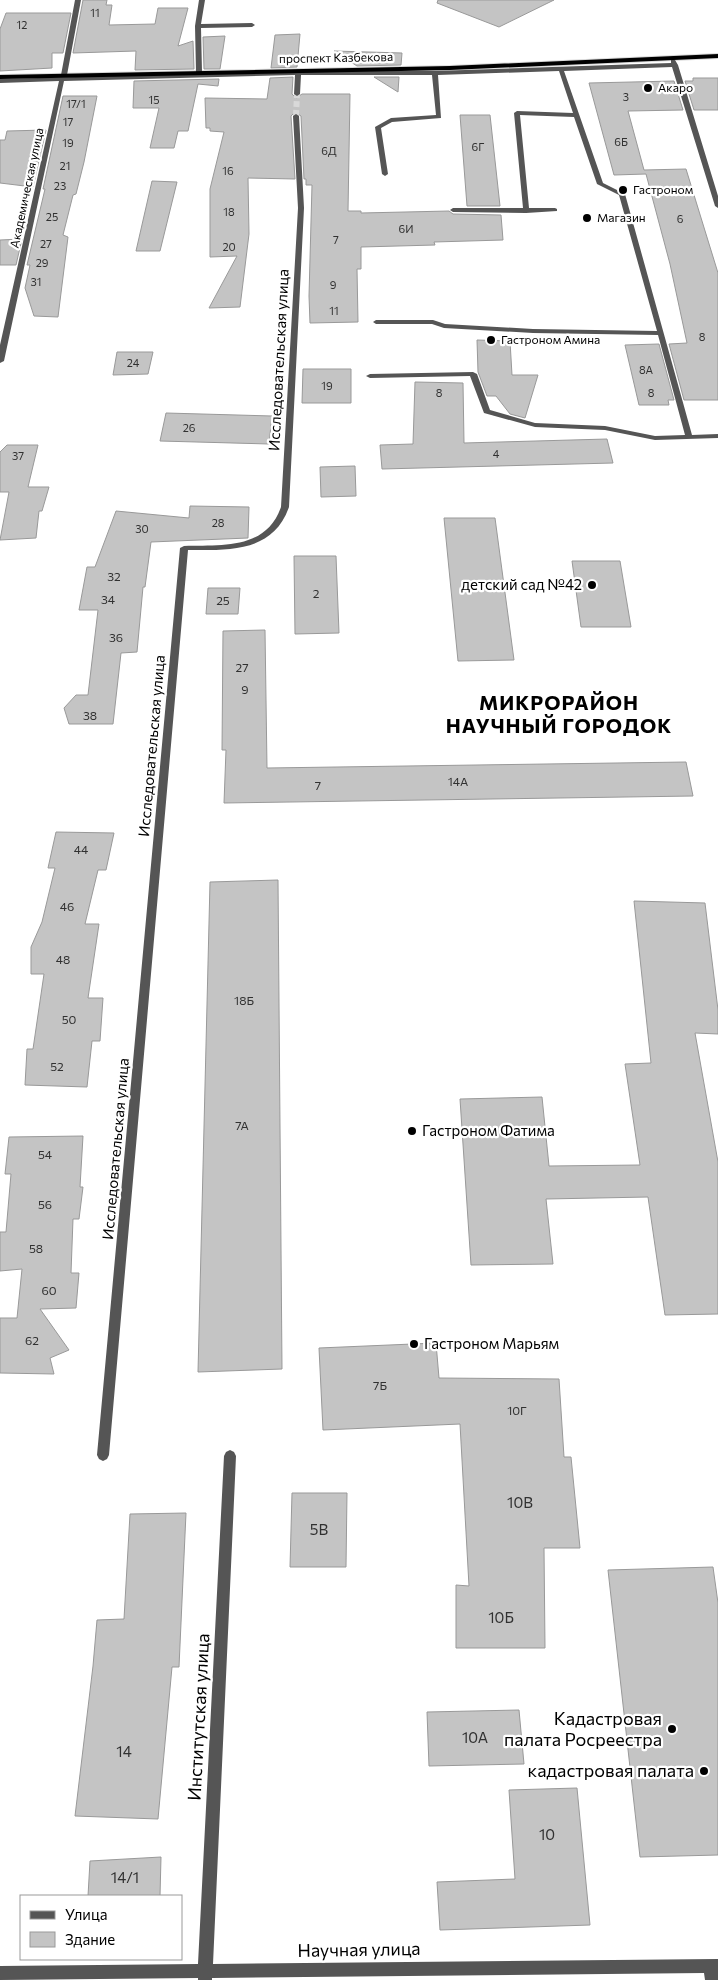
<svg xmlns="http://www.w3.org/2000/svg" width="718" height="1980" font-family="Commissioner,sans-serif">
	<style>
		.building { fill: #c4c4c4; stroke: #999 }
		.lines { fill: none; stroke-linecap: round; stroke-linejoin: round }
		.minor-tunnel { stroke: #d9d9d9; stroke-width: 6; stroke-dasharray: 6 3; stroke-linecap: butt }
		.trunk-casing { stroke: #dbdbdb; stroke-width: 2 }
		.minor { fill: #555; fill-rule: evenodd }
		.trunk { fill: #000; fill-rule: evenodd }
		.poi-dot { fill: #000; stroke: #fff; stroke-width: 2 }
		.labels { text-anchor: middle; stroke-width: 4.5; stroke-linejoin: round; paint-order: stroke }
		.far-number-label { font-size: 11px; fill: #313131 }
		.far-street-label { font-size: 12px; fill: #000; stroke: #fff }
		.far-poi-label { font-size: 12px; fill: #000; stroke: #fff; text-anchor: start }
		.number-label { font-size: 12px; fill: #313131 }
		.street-label { font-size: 15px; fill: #000; stroke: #fff }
		.poi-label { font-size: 15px; fill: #000; stroke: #fff; text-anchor: start }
		.near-number-label { font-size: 15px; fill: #313131 }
		.near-street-label { font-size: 18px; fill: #000; stroke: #fff }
		.near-poi-label { font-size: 18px; fill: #000; stroke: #fff; text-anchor: end }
		.district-label { font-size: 20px; font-weight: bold; letter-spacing: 1px; fill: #000; stroke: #fff }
	</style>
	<rect width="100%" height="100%" fill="#fff"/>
	<path class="building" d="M83 0H107L106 5H112L109 25 155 24 158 8H188L178 46 193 41 194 69 135 70 136 51 73 53Z
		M438 0H554L499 27 437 3Z
		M6 13H71L63 53H52V68L0 71V29Z
		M300 34 297 67 271 68 275 35Z
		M225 36 220 69H204L203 37Z
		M334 51 402 53 401 65 357 66Z
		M293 77 292 94 296 98 302 94H350L348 211H361V213L449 211 453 214 501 215 503 240 434 242 435 245 361 247V269H357L358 322 310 323 309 296 312 185H306V179H304L301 116 295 112 291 116 295 179 248 178 249 234 240 307 209 308 237 256 210 257V189L224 132 210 131V128H206L205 98 267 99 270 78Z
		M374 77H399L398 92Z
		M693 78H718V110H694L685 81H693Z
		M219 79 218 86 198 84 188 131H178L174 148H150L159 108H133L134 81Z
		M674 81 683 110 628 111 644 170 686 169 718 273V400H684L669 344 687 343 670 264 646 174 614 175 589 83Z
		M63 96H97L84 162 76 194 73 195 63 235 68 237 58 317 34 316 25 288 30 265H27L45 189H43Z
		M460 115H490L500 206H467Z
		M46 130 33 187 0 183V140H5L7 131Z
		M152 181 177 182 160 251H136Z
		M22 239 16 265H0V240Z
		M477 340 510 341 512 375H538L525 418 510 414 496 396H487L478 372Z
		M659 344 674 400H668L669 405H639L625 345Z
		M117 352H153L148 374 113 375Z
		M303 369H351V403H302Z
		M415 382 463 383 464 443 607 439 613 463 382 469 380 445 413 444Z
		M166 413 272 416 269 444 160 441Z
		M7 445H38L28 487H49L42 511H39L36 538 0 540 9 492H0V452Z
		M355 466 356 496 321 497 320 467Z
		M190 506 249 507 248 538 151 542 145 587H143L137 652 121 653 113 724H69L64 708 76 695H88L98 610H79L87 567H95L116 511 189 518Z
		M444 518H495L514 660 458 661Z
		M294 556H336L339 633 295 634Z
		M572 561H620L631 627H581Z
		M208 588H240L238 614H206Z
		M265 630 267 768 686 762 693 796 224 803 226 750H222L223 631Z
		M56 832 114 833 106 870H98L85 924H99L88 998H103L100 1041H92L87 1087 25 1085 27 1049H33L44 974H31V947L42 922 55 868H48Z
		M278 880 282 1369 198 1372 210 882Z
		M634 901 705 903 718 1010V1034L695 1033 718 1162V1314L665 1315 648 1197 546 1199 553 1264 471 1265 460 1099 542 1097 549 1166 640 1165 625 1064 651 1063Z
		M83 1136 80 1187H83L79 1219H73L71 1273H79L76 1308 40 1309 69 1350 50 1358 54 1374 0 1373V1318H17L22 1269 0 1271V1232H6L11 1174H5L9 1137Z
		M436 1343 439 1378 559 1379 564 1457H571L580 1548H544L545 1648H456V1585L469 1586 460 1424 323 1430 319 1348Z
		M292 1493H347L346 1567H290Z
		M186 1513 179 1667H172L158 1819 75 1816 93 1666 97 1620 124 1619 130 1514Z
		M713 1567 718 1603V1855L640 1857 608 1570Z
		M519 1710 524 1764 429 1766 427 1712Z
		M577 1788 590 1925 440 1930 437 1882 515 1879 509 1790Z
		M161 1857 160 1896H88L90 1861Z"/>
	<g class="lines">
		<path class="minor-tunnel" d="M296 116 297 94"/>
		<defs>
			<path id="trunk" d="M718 54V58L450 70 0 79V75L450 66Z"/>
		</defs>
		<use href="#trunk" class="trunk-casing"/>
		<path class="minor" d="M75 0H81L67 75 64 77 61 75Z
			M199 0H205L201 24 252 23 255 25 252 27 201 28 202 72 199 74 196 72 195 26Z
			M671 60H675L678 65 718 196V208L715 206 672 67 564 71 603 183 625 194 692 435 718 434V438L655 440 605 430 535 427 484 413 470 376 370 378 366 376 370 374 473 372 477 374 490 410 535 423 605 426 655 436 685 435 658 335 533 333 444 328 432 324H376L373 322 376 320H433L445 324 533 329 657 331 619 195 597 184 574 117 520 115 529 208H555L557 209V211L526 213 453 212 450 210 453 208H523L514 113 517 111 573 113 559 71 438 75 441 118 392 122 381 128 388 174 385 176 382 174 375 127 391 118 436 115 432 75H301L300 94 297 96 294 94 295 75 64 81 4 361 0 363V345L59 81 0 83V79L298 71H435L671 63Z
			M296 114 299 116 304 208 289 507C273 553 228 550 188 550L109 1455 107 1459 103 1461 99 1459 97 1455 180 548 184 546C222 545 266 550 281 507L298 208 293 116Z
			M230 1450 234 1452 236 1456 213 1964 718 1959V1980H705L704 1973 212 1978V1980H198V1978L0 1980V1966L198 1964 224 1456 226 1452Z"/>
		<use href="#trunk" class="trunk"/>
	</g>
	<g class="poi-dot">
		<circle cx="648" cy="88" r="5"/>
		<circle cx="623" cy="190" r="5"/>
		<circle cx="587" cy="218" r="5"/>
		<circle cx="491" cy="340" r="5"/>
		<circle cx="592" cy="585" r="5"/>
		<circle cx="412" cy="1131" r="5"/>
		<circle cx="414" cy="1344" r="5"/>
		<circle cx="672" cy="1729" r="5"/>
		<circle cx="704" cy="1771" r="5"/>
	</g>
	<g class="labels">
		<g class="far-number-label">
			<text x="95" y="17">11</text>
			<text x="22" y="29">12</text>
			<text x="626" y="101">3</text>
			<text x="154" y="104">15</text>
			<text x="76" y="108">17/1</text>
			<text x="68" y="126">17</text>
			<text x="621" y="146">6Б</text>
			<text x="68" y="147">19</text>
			<text x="478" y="151">6Г</text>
			<text x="329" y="155">6Д</text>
			<text x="65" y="170">21</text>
			<text x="228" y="175">16</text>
			<text x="60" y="190">23</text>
			<text x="229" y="216">18</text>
			<text x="52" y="221">25</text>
			<text x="680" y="223">6</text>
			<text x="406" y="233">6И</text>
			<text x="336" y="244">7</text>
			<text x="46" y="248">27</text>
			<text x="229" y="251">20</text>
			<text x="42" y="267">29</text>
			<text x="36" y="286">31</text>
			<text x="333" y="289">9</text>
			<text x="334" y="315">11</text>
			<text x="702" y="341">8</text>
			<text x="133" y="367">24</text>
			<text x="646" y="374">8А</text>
			<text x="327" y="390">19</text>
			<text x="439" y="397">8</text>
			<text x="651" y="397">8</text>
			<text x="189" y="432">26</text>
			<text x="496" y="458">4</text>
			<text x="18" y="460">37</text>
			<text x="218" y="527">28</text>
			<text x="142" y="533">30</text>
		</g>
		<g class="far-street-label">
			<text transform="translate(336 58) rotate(-1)" y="4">проспект Казбекова</text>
			<text transform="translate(27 188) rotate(-78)" y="4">Академическая улица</text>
		</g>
		<g class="far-poi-label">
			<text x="658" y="92">Акаро</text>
			<text x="633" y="194">Гастроном</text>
			<text x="597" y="222">Магазин</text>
			<text x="501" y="344">Гастроном Амина</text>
		</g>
		<g class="number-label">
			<text x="114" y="581">32</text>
			<text x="316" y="598">2</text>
			<text x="108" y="604">34</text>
			<text x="223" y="605">25</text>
			<text x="116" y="642">36</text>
			<text x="242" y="672">27</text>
			<text x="245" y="694">9</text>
			<text x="90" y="720">38</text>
			<text x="458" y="786">14А</text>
			<text x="318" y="790">7</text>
			<text x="81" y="854">44</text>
			<text x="67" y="911">46</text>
			<text x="63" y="964">48</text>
			<text x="244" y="1005">18Б</text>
			<text x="69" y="1024">50</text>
			<text x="57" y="1071">52</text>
			<text x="242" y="1130">7А</text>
			<text x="45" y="1159">54</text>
			<text x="45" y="1209">56</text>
			<text x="36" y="1253">58</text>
			<text x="49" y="1295">60</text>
			<text x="32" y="1345">62</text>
			<text x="380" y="1390">7Б</text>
			<text x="517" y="1415">10Г</text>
		</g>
		<g class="street-label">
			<text transform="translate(279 360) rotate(-87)" y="5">Исследовательская улица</text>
			<text transform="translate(152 746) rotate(-85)" y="5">Исследовательская улица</text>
			<text transform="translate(116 1149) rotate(-85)" y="5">Исследовательская улица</text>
		</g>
		<g class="poi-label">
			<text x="582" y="590" text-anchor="end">детский сад №42</text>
			<text x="422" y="1136">Гастроном Фатима</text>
			<text x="424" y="1349">Гастроном Марьям</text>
		</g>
		<g class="near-number-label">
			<text x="520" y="1508">10В</text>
			<text x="319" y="1535">5В</text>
			<text x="501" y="1623">10Б</text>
			<text x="475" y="1743">10А</text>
			<text x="124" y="1757">14</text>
			<text x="547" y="1840">10</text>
			<text x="125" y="1883">14/1</text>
		</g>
		<g class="near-street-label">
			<text transform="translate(199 1717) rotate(-87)" y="6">Институтская улица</text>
			<text transform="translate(359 1950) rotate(-1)" y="6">Научная улица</text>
		</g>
		<g class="near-poi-label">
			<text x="662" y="1725">Кадастровая<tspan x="662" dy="21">палата Росреестра</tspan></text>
			<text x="694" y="1777">кадастровая палата</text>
		</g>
		<g class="district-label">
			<text x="559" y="710">МИКРОРАЙОН<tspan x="559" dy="23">НАУЧНЫЙ ГОРОДОК</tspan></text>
		</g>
	</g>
	<rect x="20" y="1895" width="162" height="65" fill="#ffffff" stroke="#999999"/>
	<rect x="30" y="1911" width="25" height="8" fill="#555555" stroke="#999999"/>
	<text x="65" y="1920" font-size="15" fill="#000000">Улица</text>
	<rect x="30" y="1932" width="25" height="15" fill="#c4c4c4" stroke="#999999"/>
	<text x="65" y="1945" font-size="15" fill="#000000">Здание</text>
</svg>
